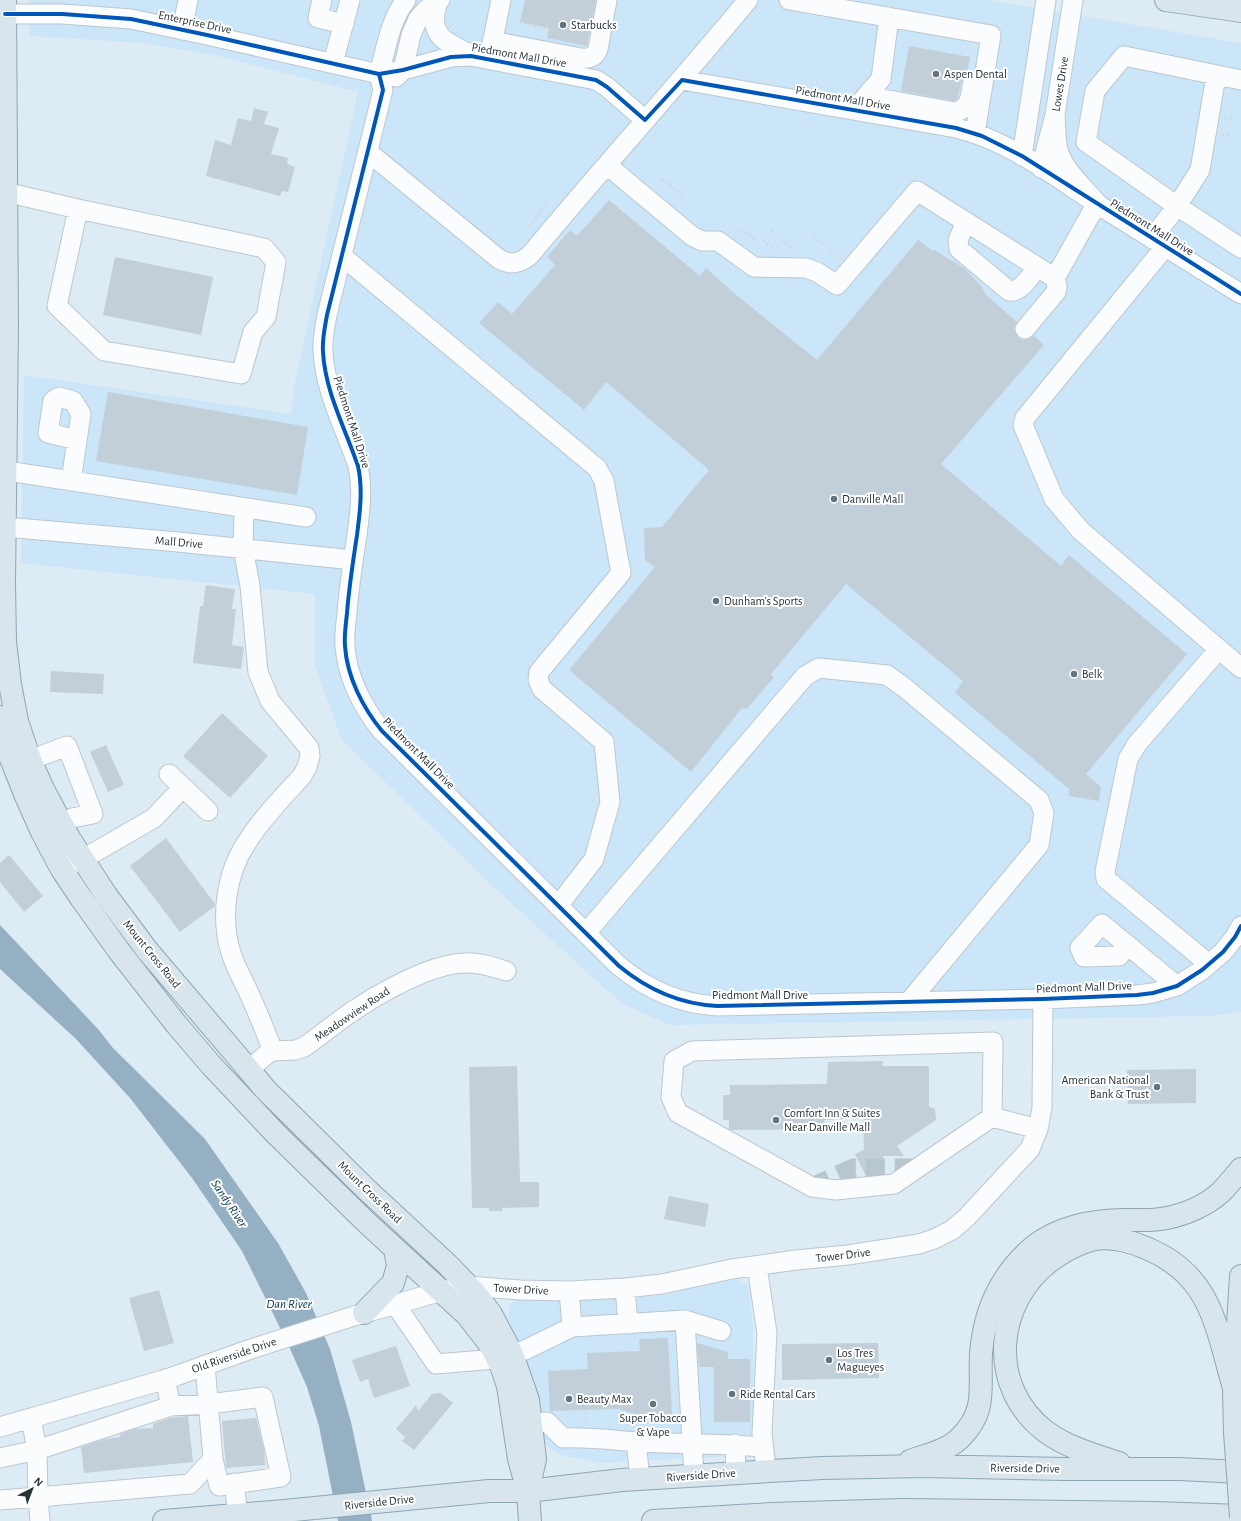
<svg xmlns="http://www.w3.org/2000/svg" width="1241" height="1521" font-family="'Alegreya Sans',sans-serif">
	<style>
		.built { fill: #cbe6f8 }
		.water { fill: #94b0c2 }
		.building { fill: #c2cfd8 }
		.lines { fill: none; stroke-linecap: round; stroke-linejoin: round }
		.minor-tunnel { stroke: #b8c6cf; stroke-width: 19; stroke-dasharray: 19 10; stroke-linecap: butt }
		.minor-casing { stroke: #bcc7cf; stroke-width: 21 }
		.major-casing { stroke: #8da6b4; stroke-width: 24 }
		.path { stroke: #d3d7da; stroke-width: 2.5; stroke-dasharray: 2 3; stroke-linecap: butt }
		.minor { stroke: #fafcfd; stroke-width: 19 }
		.major { stroke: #d9e5ec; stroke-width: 22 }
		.major-bridge-casing { stroke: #8da6b4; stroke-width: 24; stroke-linecap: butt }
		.major-bridge { stroke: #d9e5ec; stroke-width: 22 }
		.cycleway-casing { stroke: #fff; stroke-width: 6 }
		.cycleway { stroke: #0057b8; stroke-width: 4 }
		.poi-dot { fill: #66737b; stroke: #fff; stroke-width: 1.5 }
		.labels { text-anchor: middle; stroke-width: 4; stroke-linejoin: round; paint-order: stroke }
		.street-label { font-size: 12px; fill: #26323a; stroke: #fff }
		.poi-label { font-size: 12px; fill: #26323a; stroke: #fff; text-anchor: start }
		.water-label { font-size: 13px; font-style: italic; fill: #06344d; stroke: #fff }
	</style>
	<rect width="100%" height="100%" fill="#ddebf4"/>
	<path class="built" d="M29 0H987L1241 43V1012L1207 1016 669 1025 621 1003 500 893 342 740 315 666V594L21 563 24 375 291 414 295 382 358 92 222 57 146 43 30 36Z
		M735 1278 746 1284 749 1288 753 1323 754 1455 600 1463 561 1455 547 1446 543 1440 536 1390 526 1362 508 1318 509 1306 514 1301 520 1297 583 1300 618 1299 664 1295Z"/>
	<path class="water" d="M0 925 98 1029 113 1048 205 1139 278 1243 306 1293 330 1349 351 1422 372 1521H338L319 1426 307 1387 287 1342 242 1251 192 1178 130 1098 76 1039 0 969Z"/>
	<path class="building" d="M525 0H596L587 46 547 38 549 28 520 22Z
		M909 46 970 57 967 73 962 79 957 99 954 101 901 91Z
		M254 108 268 112 264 124 279 128 271 154 288 158 287 164 295 167 288 192 282 191 280 196 206 176 215 140 231 145 238 118 251 121Z
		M609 200 700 276 706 268 735 294 817 360 918 240 933 251 934 250 964 268 981 286 987 296 1017 322 1014 327 1015 332 1018 337 1023 340 1029 339 1034 336 1044 345 941 464 1061 566 1069 555 1187 654 1086 774 1101 787 1099 801 1069 796V789L955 693 963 681 846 584 771 674 774 677 747 709 742 708 691 772 569 670 655 567 645 560 644 528 662 527 709 470 606 382 584 410 479 323 498 302 512 314 555 265 547 257 570 230 577 236Z
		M115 257 213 277 201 335 103 315Z
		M108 392 308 427 297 495 96 461Z
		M206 585 235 589 232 609H236L232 645 244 647 241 669 193 663 200 606H203Z
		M51 671 104 674 103 694 50 692Z
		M222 713 268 756 230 798 183 756Z
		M106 745 124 785 108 792 90 752Z
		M166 838 215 904V906L180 932 130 866Z
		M9 855 43 896 24 912 0 882V863Z
		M883 1061 882 1066H929V1106L935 1109 936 1120 897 1146 904 1156H883L884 1174 866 1176 855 1154 864 1150 863 1118 824 1120 825 1129 731 1130 729 1129V1120H723V1095H730V1085L827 1084 828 1062Z
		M517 1066 520 1182H539V1207L502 1208V1211H489V1208H472L469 1067Z
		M1196 1069V1103L1128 1104 1127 1070Z
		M669 1196 709 1204 705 1227 664 1219Z
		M159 1290 174 1343 144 1351 129 1298Z
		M668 1338 672 1414 641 1416 618 1409 550 1411 548 1371 588 1369 587 1353 640 1351 639 1339Z
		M697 1343 728 1352V1359H750V1422H714V1367H699Z
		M878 1343 879 1378 782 1380V1344Z
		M396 1346 410 1386 374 1398 368 1379 360 1382 352 1360Z
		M441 1393 453 1403 414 1450 402 1441 405 1437 396 1429 416 1405 418 1411 432 1394Z
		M188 1416 193 1462 84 1473 81 1447 106 1439 120 1437V1434L135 1429 153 1428V1424L170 1418Z
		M256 1418 264 1450 265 1465 226 1468 222 1421Z"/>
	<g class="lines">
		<path class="minor-tunnel" d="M812 1187 853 1168H917"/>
		<defs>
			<path id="minor" d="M322 0 318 18 344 24
				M789 0 991 35 975 133
				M438 2C426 35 446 43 472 55
				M5 14H62L131 19 207 35 379 74 403 70 451 57 471 56 596 80 607 87 645 120
				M182 30 188 0
				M492 41 581 58C589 59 595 57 598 49L607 0
				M490 54 501 0
				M333 63 350 0
				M379 74 383 90 327 315C325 327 322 339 323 352 325 391 345 428 358 466 363 489 360 512 357 535 353 561 349 587 347 613 346 624 344 635 345 646 347 677 363 708 382 731L619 966C648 990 679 1004 717 1006L1043 999 1137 995 1153 993 1177 986 1202 970 1223 952 1235 937 1241 926
				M379 74C386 49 390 20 406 0
				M396 77 403 70 411 35 418 19 426 10 440 0
				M682 80 956 128C1008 140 1053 175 1097 204 1145 234 1193 264 1241 294
				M1241 80 1124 56 1095 91 1086 142 1177 206 1241 248
				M866 96 955 112C971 109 970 95 973 82
				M860 103 881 79 889 17
				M368 152 499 259C510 266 522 263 531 254 602 168 677 86 748 0
				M1022 156 1046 0
				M607 165 692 236 702 241H718L754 267 806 268 817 272 837 285 917 191 1055 278 1097 203C1084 188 1066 172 1059 153 1055 141 1056 128 1055 115
				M1041 168 1055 115 1073 0
				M5 192 78 209 264 248 276 262 266 317 253 332 241 374 104 351 57 306 78 209
				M966 222 958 240 959 249 1009 291C1021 293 1031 275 1037 267
				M1152 239 1177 206 1200 170 1216 76
				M1165 247 1025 418 1023 425 1054 499 1081 531 1241 668
				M342 256 597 468 604 481 621 573 539 672 538 680 542 689 604 742 610 802 594 859 558 906
				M1025 329 1056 292 1057 286 1055 278
				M0 470 306 517
				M71 481 81 414 73 401 59 397 53 401 48 433 77 440
				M244 508 243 548 250 586 258 672 270 701 309 748 310 756 307 767 302 776C283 797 262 818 247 842 226 873 220 917 231 953 236 969 246 985 252 1000 260 1017 266 1034 273 1051
				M5 527 178 542 353 560
				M17 765 67 746 93 814 72 818 62 824 47 830
				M169 774 208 811
				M68 865 83 859 154 818 183 787
				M586 933 805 676 819 668 887 675 905 688 1039 800 1044 813 1039 845 908 1003
				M1128 945 1119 956 1084 957 1080 948 1102 924 1177 986
				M1209 964 1106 879 1105 872 1128 759 1137 744 1219 649
				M249 1070 267 1054 273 1051 296 1050 304 1047C321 1035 338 1021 356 1009 377 995 399 983 423 973 436 968 450 963 465 963 479 962 493 967 506 971
				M992 1117 993 1042 692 1051 674 1061 671 1097 678 1113 812 1187 836 1190 894 1184 992 1117 1038 1129
				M757 1266 767 1333 762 1433 765 1460
				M625 1288 628 1324
				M569 1291 572 1327
				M395 1304 436 1364 496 1359 525 1350 572 1327 685 1320 721 1331
				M685 1320 694 1476
				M171 1406 209 1404 263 1397 281 1477 219 1486 213 1459
				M516 1425 547 1422 563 1438C588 1437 612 1440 637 1442 679 1444 721 1443 763 1447
				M0 1427 170 1378 248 1350 354 1316 442 1291 468 1286 520 1290 569 1291 625 1288 662 1284 732 1269 796 1260 848 1255 919 1244 934 1239 952 1230 967 1217 1030 1149 1038 1129 1042 1108 1043 999
				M636 1441 640 1479
				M735 1444 736 1473
				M0 1458 37 1450 171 1406 165 1379
				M234 1483 238 1515
				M0 1500 38 1497 37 1450 31 1418
				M40 1521 38 1497 190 1484 213 1459 205 1365"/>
			<path id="major" d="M5 0 7 326 4 584 5 642 10 684 17 721 30 760 44 791 69 838 106 895 147 950 266 1090 366 1189 447 1264 475 1293 491 1314 512 1354 528 1400 535 1459 528 1491
				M1166 0 1241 11
				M0 717 6 746 25 794 42 832 61 868 81 898 119 951 176 1024 211 1065 276 1134 366 1222 467 1315 491 1346 502 1368 508 1386 519 1459 528 1491 530 1521
				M364 1313 393 1283 398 1266 395 1249
				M1235 1432 1234 1388 1241 1276
				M910 1461C926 1455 946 1451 959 1439 988 1411 979 1389 981 1354 984 1312 999 1277 1032 1248 1057 1227 1093 1220 1125 1220 1139 1220 1153 1221 1167 1218 1186 1214 1207 1205 1221 1192 1228 1185 1235 1176 1241 1169
				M1119 1463C1094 1455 1066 1447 1045 1431 987 1386 995 1303 1050 1261 1064 1251 1080 1242 1096 1239 1111 1236 1133 1242 1146 1248 1168 1257 1187 1271 1200 1291 1217 1316 1225 1358 1234 1388
				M164 1521 284 1511 489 1491H528L622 1480 822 1468 924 1466 1064 1469H1179L1241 1472
				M653 1521 771 1514 902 1510 1155 1513 1241 1516"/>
		</defs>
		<use href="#minor" class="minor-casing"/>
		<use href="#major" class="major-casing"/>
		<path class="path" d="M519 23 549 29
			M1225 118 1234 119
			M1222 134 1232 135
			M662 179 683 196
			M529 226 546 205
			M741 229 760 244
			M771 230 795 251
			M814 237 839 257
			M763 240 775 250
			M585 1412 586 1423
			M620 1424V1410"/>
		<use href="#minor" class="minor"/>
		<use href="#major" class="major"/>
		<defs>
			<path id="major-bridge" d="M1235 1432 1241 1517"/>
		</defs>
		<use href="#major-bridge" class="major-bridge-casing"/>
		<use href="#major-bridge" class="major-bridge"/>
		<defs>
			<path id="cycleway" d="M5 14H62L131 19 207 35 379 74 403 70 451 57 471 56 596 80 607 87 645 120 682 80 956 128 982 136 1022 156 1241 294
				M379 74 383 90 327 315C325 327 322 339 323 352 325 391 345 428 358 466 363 489 360 512 357 535 353 561 349 587 347 613 346 624 344 635 345 646 347 677 363 708 382 731L619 966C648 990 679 1004 717 1006L1043 999 1137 995 1153 993 1177 986 1202 970 1223 952 1235 937 1241 926"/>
		</defs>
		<use href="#cycleway" class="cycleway-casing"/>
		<use href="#cycleway" class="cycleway"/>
	</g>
	<g class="poi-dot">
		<circle cx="563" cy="25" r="4"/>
		<circle cx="936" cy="74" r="4"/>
		<circle cx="834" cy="499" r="4"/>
		<circle cx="716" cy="601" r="4"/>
		<circle cx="1074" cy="674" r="4"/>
		<circle cx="1157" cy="1087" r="4"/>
		<circle cx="776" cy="1120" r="4"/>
		<circle cx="829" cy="1360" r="4"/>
		<circle cx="732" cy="1394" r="4"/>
		<circle cx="569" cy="1399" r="4"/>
		<circle cx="653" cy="1404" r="4"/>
	</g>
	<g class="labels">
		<g class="street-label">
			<text transform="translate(195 22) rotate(12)" y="4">Enterprise Drive</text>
			<text transform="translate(519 55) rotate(10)" y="4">Piedmont Mall Drive</text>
			<text transform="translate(1060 84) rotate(-81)" y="4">Lowes Drive</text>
			<text transform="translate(843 98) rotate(10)" y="4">Piedmont Mall Drive</text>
			<text transform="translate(1152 227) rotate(32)" y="4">Piedmont Mall Drive</text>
			<text transform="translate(352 422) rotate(72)" y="4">Piedmont Mall Drive</text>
			<text transform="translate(179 542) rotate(5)" y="4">Mall Drive</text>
			<text transform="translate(419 753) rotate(45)" y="4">Piedmont Mall Drive</text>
			<text transform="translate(152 954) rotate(51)" y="4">Mount Cross Road</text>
			<text transform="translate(1084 987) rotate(-2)" y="4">Piedmont Mall Drive</text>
			<text x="760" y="999">Piedmont Mall Drive</text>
			<text transform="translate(352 1014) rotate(-34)" y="4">Meadowview Road</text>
			<text transform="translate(370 1192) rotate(44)" y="4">Mount Cross Road</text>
			<text transform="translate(843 1255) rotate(-7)" y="4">Tower Drive</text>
			<text transform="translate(521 1289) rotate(3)" y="4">Tower Drive</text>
			<text transform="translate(234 1355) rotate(-19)" y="4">Old Riverside Drive</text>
			<text transform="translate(1025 1468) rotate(1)" y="4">Riverside Drive</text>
			<text transform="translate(701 1475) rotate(-4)" y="4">Riverside Drive</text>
			<text transform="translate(379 1502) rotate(-6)" y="4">Riverside Drive</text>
		</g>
		<g class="poi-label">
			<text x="571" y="29">Starbucks</text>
			<text x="944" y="78">Aspen Dental</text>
			<text x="842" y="503">Danville Mall</text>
			<text x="724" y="605">Dunham's Sports</text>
			<text x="1082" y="678">Belk</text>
			<text x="1149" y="1084" text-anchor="end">American National<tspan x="1149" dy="14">Bank &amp; Trust</tspan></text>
			<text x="784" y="1117">Comfort Inn &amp; Suites<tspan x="784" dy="14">Near Danville Mall</tspan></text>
			<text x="837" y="1357">Los Tres<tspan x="837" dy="14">Magueyes</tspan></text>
			<text x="740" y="1398">Ride Rental Cars</text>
			<text x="577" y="1403">Beauty Max</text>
			<text x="653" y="1422" text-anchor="middle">Super Tobacco<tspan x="653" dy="14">&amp; Vape</tspan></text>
		</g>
		<g class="water-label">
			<text transform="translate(230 1203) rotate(56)" y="5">Sandy River</text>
			<text x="289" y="1308">Dan River</text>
		</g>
	</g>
	<g transform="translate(32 1489) rotate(42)" stroke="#ffffff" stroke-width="3" paint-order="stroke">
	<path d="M0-3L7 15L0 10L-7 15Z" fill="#26323a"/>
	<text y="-6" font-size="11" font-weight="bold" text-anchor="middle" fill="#26323a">N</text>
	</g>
</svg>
